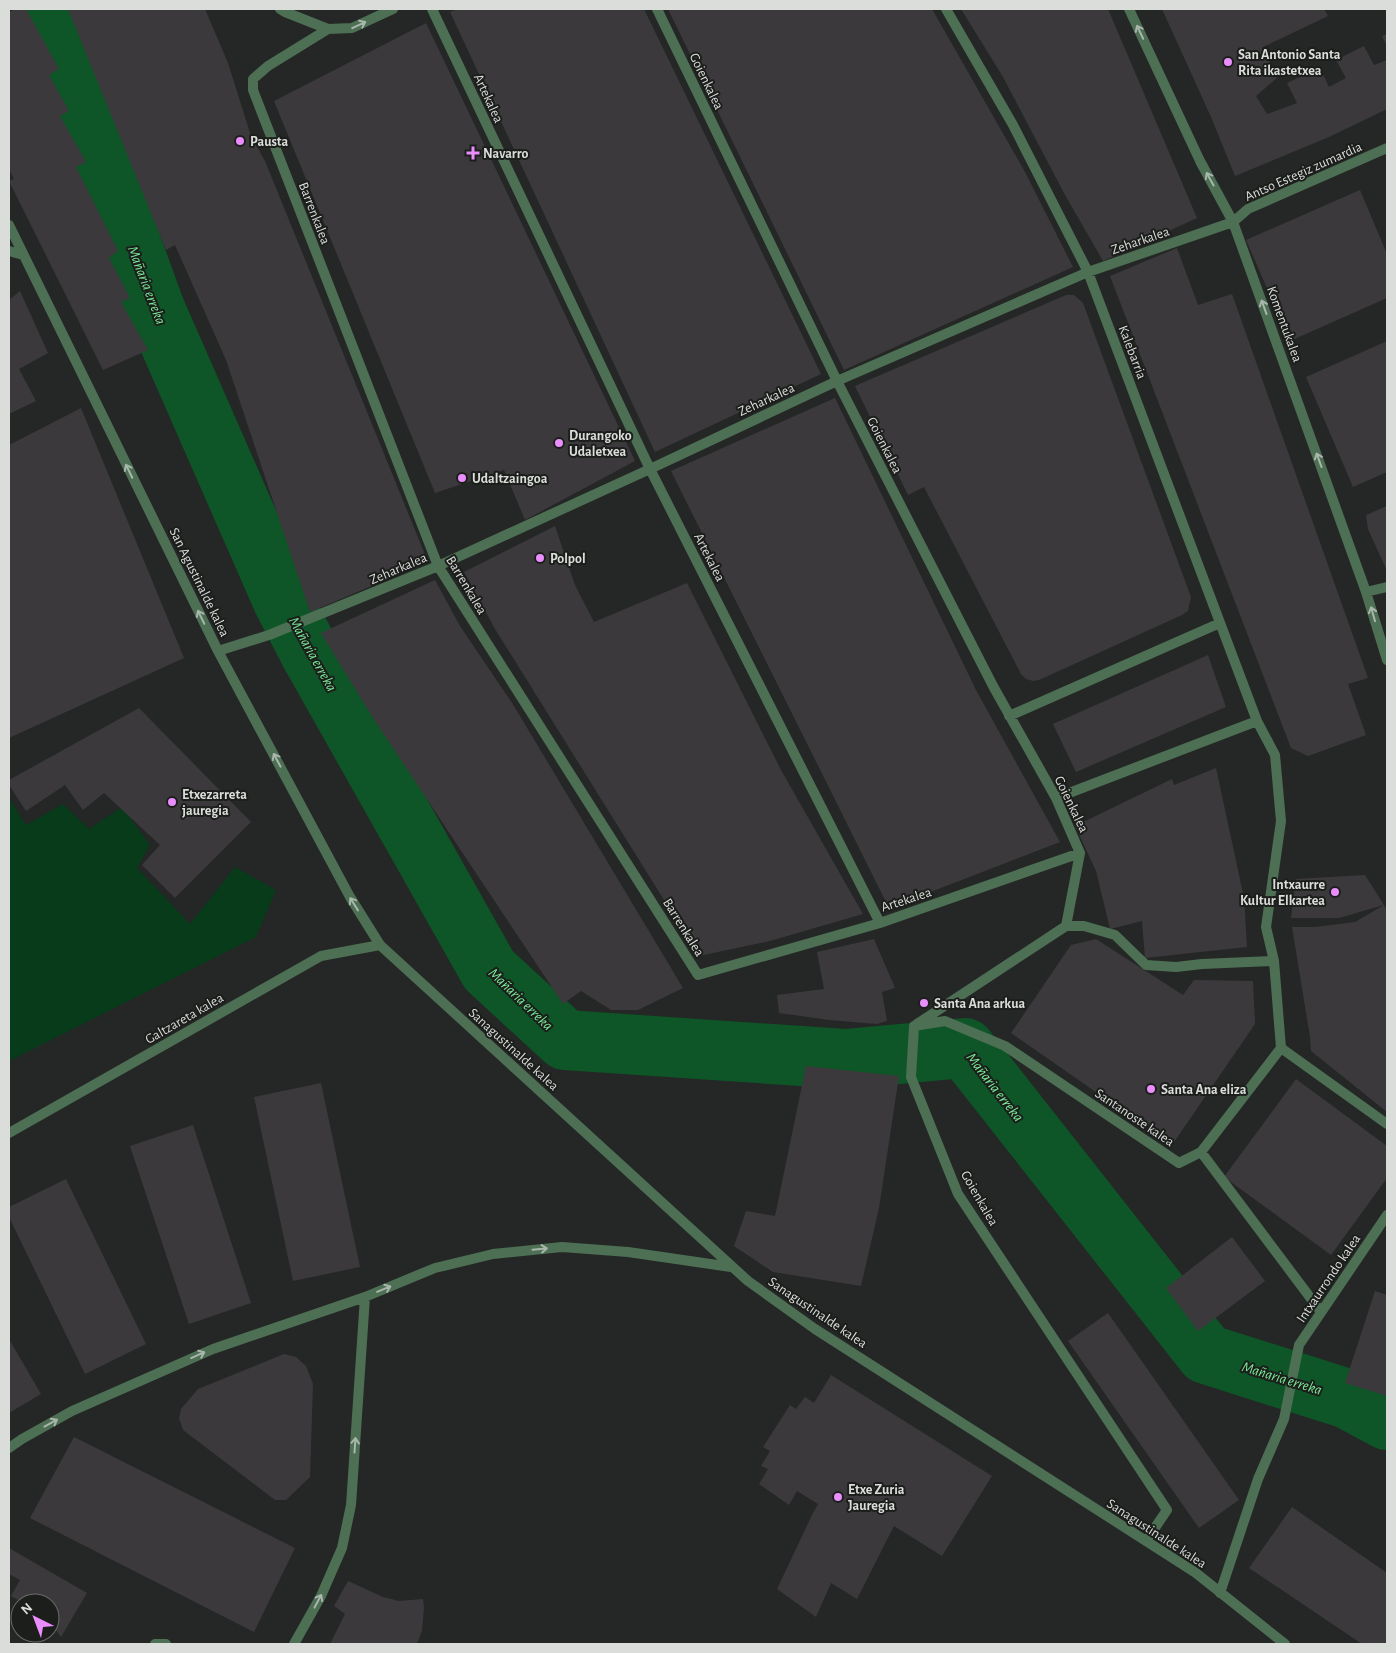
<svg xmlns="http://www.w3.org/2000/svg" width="1396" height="1653" font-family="'Alegreya Sans',sans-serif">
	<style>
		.green { fill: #083b1a }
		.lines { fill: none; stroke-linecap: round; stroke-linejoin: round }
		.river { stroke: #0e5628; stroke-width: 60 }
		.building { fill: #3c393c }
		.street { stroke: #4d6f54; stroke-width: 10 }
		.oneway { stroke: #a9b6ac }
		.poi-dot { fill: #ea8dfd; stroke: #1b1e1b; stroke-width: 2 }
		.labels { text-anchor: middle; stroke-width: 4; stroke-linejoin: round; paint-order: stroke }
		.poi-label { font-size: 14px; font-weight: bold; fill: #dbdddb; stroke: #1b1e1b; text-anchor: start }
		.street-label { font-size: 14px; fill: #dbdddb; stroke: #1b1e1b }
		.water-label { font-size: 15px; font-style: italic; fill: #7aea97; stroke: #1b1e1b }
	</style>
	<rect width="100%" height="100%" fill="#242725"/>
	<path class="green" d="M9 798 26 825 63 804 89 829 122 807 150 845 137 868 190 924 235 867 276 890 256 937 9 1061Z"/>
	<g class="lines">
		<path class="river" d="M46 9 155 309 283 601 310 653 489 970 565 1040 845 1059 965 1048 1206 1354 1348 1399 1387 1420"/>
	</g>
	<path class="building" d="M15 9H26L59 69 49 75 69 111 60 116 86 162 76 167 118 251 109 258 130 298 121 302 148 350 103 370 9 181 14 179 9 169V12Z
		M68 9H205L228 63 251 136 265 161 428 562 310 612 226 360 175 245 166 250Z
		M458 9H644L821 374 655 452 450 12Z
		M668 9H932L1025 172 1073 267 844 370Z
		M961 9H1108L1197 218 1103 261 1064 193 1003 77Z
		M1162 9H1324L1328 16 1263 47 1277 78 1256 96 1267 114 1297 103 1287 83 1320 68 1329 87 1346 78 1336 60 1364 46 1374 65 1387 60V109L1329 137 1235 176 1211 117Z
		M426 23 635 461 525 520 504 470 435 493 274 101Z
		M1387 34V46L1382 36Z
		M1360 190 1387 254V298L1290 341 1246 240Z
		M1177 248 1198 305 1232 294 1368 678 1348 684 1366 735 1308 756 1291 748 1110 276Z
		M20 291 48 353 19 369 36 401 9 414V300Z
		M1066 295H1074L1083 303 1191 597 1188 611 1182 615 1039 680 1033 681 1026 679 1021 674 924 487 908 495 855 386Z
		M1387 341V472L1353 487 1306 377Z
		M835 398 976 690 1060 842 889 908 671 471Z
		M81 408 184 658 9 738V445Z
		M1387 506V571L1368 529 1366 515Z
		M555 526 575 585 594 622 687 583 781 770 863 914 770 941 699 956 495 629 464 572Z
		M435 580 460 626 514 706 683 988 638 1010H611L581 991 563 1004 373 718 321 633Z
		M1208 655 1226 707 1076 772 1053 724Z
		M139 708 251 822 175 898 142 865 160 845 104 793 83 810 65 785 26 811 9 785V780Z
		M1216 768 1244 898 1247 947 1145 958 1142 921 1110 929 1096 871 1075 826 1172 779 1174 785Z
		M1365 875 1384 905 1339 918H1291L1296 879Z
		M1384 905 1387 910V1112L1311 1051 1310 1037 1292 927H1315L1355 922Z
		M874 939 895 988 882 992 887 1021 877 1024 829 1020 779 1013 777 995 824 989 817 952Z
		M1096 939 1183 995 1194 980 1253 981 1255 1024 1172 1145 1011 1033 1071 945Z
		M806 1066 899 1076 879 1208 861 1286 773 1272 734 1246 746 1211 775 1216Z
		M1296 1079 1387 1146V1178L1331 1255 1224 1177Z
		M321 1083 360 1267 293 1281 254 1097Z
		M193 1125 251 1303 189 1324 130 1146Z
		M66 1179 146 1344 85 1374 9 1217V1207Z
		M1232 1237 1265 1281 1198 1331 1166 1288Z
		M1375 1291 1387 1295V1396L1345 1383Z
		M1108 1313 1239 1500 1199 1528 1068 1341Z
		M9 1339 41 1394 9 1413Z
		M284 1354 296 1357 306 1366 313 1384 310 1477 286 1500H275L183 1430 179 1418 181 1409 198 1389Z
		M831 1375 992 1476 942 1556 894 1526 857 1599 831 1583 816 1617 777 1589 812 1515 818 1504 797 1491 789 1505 759 1484 768 1469 761 1466 770 1451 763 1447 790 1405 796 1409 805 1397 814 1403Z
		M74 1437 295 1548 254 1632 30 1518Z
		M1292 1507 1387 1573V1644H1362L1249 1568Z
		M9 1548 87 1593 61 1637 50 1622V1603H24L11 1596 20 1580 9 1574Z
		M348 1581 383 1597 399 1601 423 1599 424 1608 422 1631 417 1644H330L345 1614 334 1606Z"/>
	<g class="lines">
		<path class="street" d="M280 9 285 12 328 29 352 28 393 9
			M432 9 650 469 880 923 1080 853
			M657 9 837 381 993 686 1056 798 1080 853 1066 926 917 1024
			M1129 9 1200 161 1233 222 1366 592 1387 660
			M328 29 268 66 253 79V90L438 566 698 975 880 923
			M9 225 218 651 350 897 380 945 748 1281 815 1329 1196 1573 1285 1644
			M9 251 23 255
			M1366 592 1387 587
			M218 651 269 635 438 566 650 469 837 381 1088 272 1233 222 1248 209 1387 148
			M1009 716 1220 623
			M1056 798 1257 721
			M1066 926H1084L1115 935 1146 965 1176 967 1202 964 1274 961
			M914 1026 945 1021 1005 1046 1179 1163 1201 1152 1281 1048 1274 961 1266 927 1281 821 1275 755 1257 721 1088 272 1013 125 946 9
			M914 1026 911 1077 958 1194 1167 1510 1146 1541
			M1281 1048 1387 1124
			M9 1133 321 956 380 945
			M1201 1152 1321 1312
			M9 1448 22 1439 72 1411 213 1349 365 1297 435 1268 493 1254 562 1247 628 1252 731 1267
			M1220 1593 1258 1479 1284 1419 1299 1345 1387 1215
			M155 1644H166
			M294 1644 321 1596 342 1548 351 1505 365 1297"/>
	</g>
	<defs><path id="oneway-shaft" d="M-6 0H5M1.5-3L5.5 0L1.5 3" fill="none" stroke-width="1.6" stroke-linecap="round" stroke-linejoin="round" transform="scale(1.25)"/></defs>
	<g class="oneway">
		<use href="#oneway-shaft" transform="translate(359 25) rotate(-25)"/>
		<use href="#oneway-shaft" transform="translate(1140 32) rotate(-115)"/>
		<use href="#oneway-shaft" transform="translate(1210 179) rotate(-119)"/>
		<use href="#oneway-shaft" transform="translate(1264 307) rotate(-110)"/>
		<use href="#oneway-shaft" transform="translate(1319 460) rotate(-110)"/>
		<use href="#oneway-shaft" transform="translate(129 471) rotate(-116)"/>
		<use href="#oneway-shaft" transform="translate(1373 614) rotate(-106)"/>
		<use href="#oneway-shaft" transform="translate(201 617) rotate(-116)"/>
		<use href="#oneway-shaft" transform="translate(277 760) rotate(-118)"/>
		<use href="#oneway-shaft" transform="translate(354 904) rotate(-122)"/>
		<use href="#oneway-shaft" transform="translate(540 1249) rotate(-5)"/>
		<use href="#oneway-shaft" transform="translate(384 1289) rotate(-22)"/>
		<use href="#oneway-shaft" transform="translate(198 1355) rotate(-24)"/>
		<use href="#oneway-shaft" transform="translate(51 1423) rotate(-29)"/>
		<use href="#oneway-shaft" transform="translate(355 1445) rotate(-86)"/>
		<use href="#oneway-shaft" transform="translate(318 1601) rotate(-62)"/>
	</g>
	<g class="poi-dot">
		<circle cx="1228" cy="62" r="5"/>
		<circle cx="240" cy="141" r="5"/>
		<path d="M470.5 145.5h5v5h5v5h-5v5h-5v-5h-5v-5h5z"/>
		<circle cx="559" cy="443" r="5"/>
		<circle cx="462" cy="478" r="5"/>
		<circle cx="540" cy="558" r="5"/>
		<circle cx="172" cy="802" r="5"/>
		<circle cx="1335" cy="892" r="5"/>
		<circle cx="924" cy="1003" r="5"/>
		<circle cx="1151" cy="1089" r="5"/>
		<circle cx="838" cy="1497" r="5"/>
	</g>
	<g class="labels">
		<g class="poi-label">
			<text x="1238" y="59">San Antonio Santa<tspan x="1238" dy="16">Rita ikastetxea</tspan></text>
			<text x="250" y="146">Pausta</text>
			<text x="483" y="158">Navarro</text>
			<text x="569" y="440">Durangoko<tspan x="569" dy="16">Udaletxea</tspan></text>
			<text x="472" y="483">Udaltzaingoa</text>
			<text x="550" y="563">Polpol</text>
			<text x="182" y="799">Etxezarreta<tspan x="182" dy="16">jauregia</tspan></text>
			<text x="1325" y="889" text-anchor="end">Intxaurre<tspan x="1325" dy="16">Kultur Elkartea</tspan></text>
			<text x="934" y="1008">Santa Ana arkua</text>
			<text x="1161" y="1094">Santa Ana eliza</text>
			<text x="848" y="1494">Etxe Zuria<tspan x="848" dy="16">Jauregia</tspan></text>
		</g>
		<g class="street-label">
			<text transform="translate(707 81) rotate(64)" y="5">Goienkalea</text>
			<text transform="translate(489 98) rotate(65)" y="5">Artekalea</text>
			<text transform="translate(1303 171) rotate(-24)" y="5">Antso Estegiz zumardia</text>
			<text transform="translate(315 213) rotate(69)" y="5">Barrenkalea</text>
			<text transform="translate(1140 240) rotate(-19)" y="5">Zeharkalea</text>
			<text transform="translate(1285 324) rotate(70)" y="5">Komentukalea</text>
			<text transform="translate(1133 352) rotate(69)" y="5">Kalebarria</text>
			<text transform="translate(766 399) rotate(-25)" y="5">Zeharkalea</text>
			<text transform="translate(885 445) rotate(63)" y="5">Goienkalea</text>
			<text transform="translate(710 557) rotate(63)" y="5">Artekalea</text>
			<text transform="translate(398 568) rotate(-23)" y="5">Zeharkalea</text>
			<text transform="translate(200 582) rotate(64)" y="5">San Agustinalde kalea</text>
			<text transform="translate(467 585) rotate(59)" y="5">Barrenkalea</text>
			<text transform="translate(1072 804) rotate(64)" y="5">Goienkalea</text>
			<text transform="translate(906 899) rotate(-18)" y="5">Artekalea</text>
			<text transform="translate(684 927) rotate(58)" y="5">Barrenkalea</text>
			<text transform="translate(184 1018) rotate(-30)" y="5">Galtzareta kalea</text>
			<text transform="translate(514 1049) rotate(42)" y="5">Sanagustinalde kalea</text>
			<text transform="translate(1135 1117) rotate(34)" y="5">Santanoste kalea</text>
			<text transform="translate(980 1198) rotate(60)" y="5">Goienkalea</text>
			<text transform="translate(1328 1278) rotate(-56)" y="5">Intxaurrondo kalea</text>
			<text transform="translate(818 1312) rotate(34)" y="5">Sanagustinalde kalea</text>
			<text transform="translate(1157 1533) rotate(33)" y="5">Sanagustinalde kalea</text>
		</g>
		<g class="water-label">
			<text transform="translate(147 285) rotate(69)" y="5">Mañaria erreka</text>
			<text transform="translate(313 654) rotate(61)" y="5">Mañaria erreka</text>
			<text transform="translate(521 999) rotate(44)" y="5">Mañaria erreka</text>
			<text transform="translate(995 1087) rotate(52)" y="5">Mañaria erreka</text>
			<text transform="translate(1282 1378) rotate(17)" y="5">Mañaria erreka</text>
		</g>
	</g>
	<rect width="1396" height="1653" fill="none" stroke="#dbdddb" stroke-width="20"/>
	<g transform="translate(35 1618) rotate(318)"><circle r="24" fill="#1b1e1b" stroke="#686a68"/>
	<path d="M0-4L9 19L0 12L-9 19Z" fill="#ea8dfd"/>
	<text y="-8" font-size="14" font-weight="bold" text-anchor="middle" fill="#dbdddb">N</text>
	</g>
</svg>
